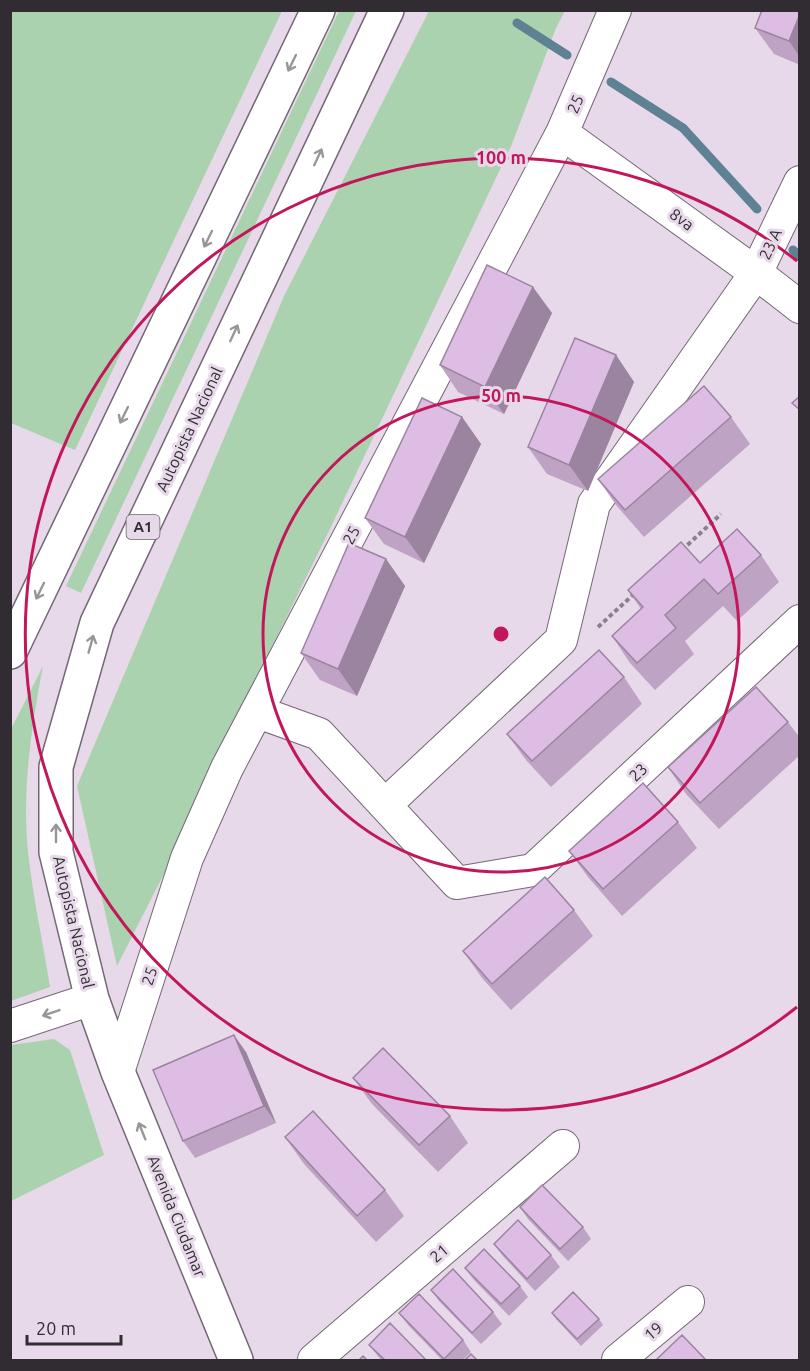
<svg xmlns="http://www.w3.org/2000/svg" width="810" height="1371" font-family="Ubuntu,sans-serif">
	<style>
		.grass { fill: #abd2af }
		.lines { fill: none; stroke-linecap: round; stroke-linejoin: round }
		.stream { stroke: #5e8193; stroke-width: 9 }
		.street-casing { stroke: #736775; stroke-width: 34 }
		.primary-casing { stroke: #736775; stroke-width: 36 }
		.path { stroke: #8b818c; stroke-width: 4; stroke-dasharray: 4.5 3; stroke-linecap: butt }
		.street { stroke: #fff; stroke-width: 32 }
		.primary { stroke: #fff; stroke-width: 33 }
		.wall { fill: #bfa3c4 }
		.shaded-wall { fill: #9b84a0 }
		.building { fill: #debde4; stroke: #9b84a0; stroke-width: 1.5 }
		.oneway { stroke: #989698 }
		.ring { fill: none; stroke: #c2185b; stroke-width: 3 }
		.labels { text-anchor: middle; stroke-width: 6; stroke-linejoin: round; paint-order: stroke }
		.shield { fill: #e7d9e9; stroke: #686069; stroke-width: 1.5 }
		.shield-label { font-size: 15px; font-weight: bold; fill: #312c32 }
		.street-label { font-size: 16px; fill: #312c32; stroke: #e7d9e9 }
		.centre { fill: #c2185b; stroke: #e7d9e9; stroke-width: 3 }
		.ring-label { font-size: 18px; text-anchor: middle; font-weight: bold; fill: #c2185b; stroke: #e7d9e9; stroke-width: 6; stroke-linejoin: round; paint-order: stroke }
	</style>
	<rect width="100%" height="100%" fill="#e7d9e9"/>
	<path class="grass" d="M10 11H282L75 450 11 423Z
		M339 11H356L81 593 66 586Z
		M429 11H565L556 28 512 144 329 531 232 728 174 854 117 966 77 786 284 296Z
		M43 666C31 728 22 789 28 852 33 897 43 943 50 987L11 1001V729Z
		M54 1039 70 1050 104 1155 11 1201V1045Z"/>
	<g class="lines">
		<path class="stream" d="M517 23 567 55
			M611 82 683 128 757 209
			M793 250 800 257"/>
		<defs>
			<path id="street" d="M562 133 756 273 800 307
				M258 712 319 734 457 883 533 870 800 621
				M385 805 561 640 594 504 756 273 800 182
				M10 1026 92 999
				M118 1072 187 858 227 768 562 133 615 10
				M314 1360 563 1146
				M618 1360 688 1302"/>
			<path id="primary" d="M10 652 318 10
				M236 1360 118 1072 92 999 56 852V767L97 623 387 10"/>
		</defs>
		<use href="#street" class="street-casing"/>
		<use href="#primary" class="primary-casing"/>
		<path class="path" d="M682 550 721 514
			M598 627 634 594"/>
		<use href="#street" class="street"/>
		<use href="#primary" class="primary"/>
	</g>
	<path class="wall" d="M800 10V65L774 54 755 28Z
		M552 313 504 414 458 392 440 365Z
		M616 355 634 382 588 491 547 474 528 447Z
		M462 417 481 444 424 563 384 544 365 518Z
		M731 417 750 444 644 537 616 505 598 479Z
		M761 555 779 582 737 621 723 606 685 641 694 654 655 690 630 663 612 636 641 609 628 590 700 563Z
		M386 559 405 586 357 696 320 680 301 653Z
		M624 677 642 704 551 787 526 760 507 734Z
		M788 722 800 738V755L719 829 686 794 668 767Z
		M678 822 697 848 622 916 588 877 569 851Z
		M574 910 593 936 511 1010 482 978 463 951Z
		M246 1052 276 1123 195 1158 183 1141Z
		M353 1078 450 1116 468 1143 438 1172 372 1104Z
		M285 1137 385 1190 404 1216 376 1242 304 1164Z
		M520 1207 583 1227 591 1239 568 1261 528 1219Z
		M494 1244 551 1255 560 1267 535 1291 502 1255Z
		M465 1268 520 1286 528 1297 509 1316 474 1280Z
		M431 1290 493 1312 502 1324 481 1344 439 1301Z
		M399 1313 463 1340 471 1352 463 1360H442L408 1325Z
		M552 1313 599 1319 603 1325 581 1346 556 1319Z
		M369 1345 426 1360H381Z"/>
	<path class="shaded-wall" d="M800 14V57L789 41Z
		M533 287 552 313 504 414 485 387Z
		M616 355 634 382 588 491 569 465Z
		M462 417 481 444 424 563 405 537Z
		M386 559 405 586 357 696 338 669Z
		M234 1035 246 1052 276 1123 264 1106Z"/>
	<path class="building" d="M762 10H800V14L789 41 755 28Z
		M487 265 533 287 485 387 440 365Z
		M575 338 616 355 569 465 528 447Z
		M704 386 731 417 625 510 598 479Z
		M800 396V410L792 403Z
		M422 398 462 417 405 537 365 518Z
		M737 529 761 555 718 594 704 579 665 615 676 628 637 663 612 636 643 607 628 590 681 542 700 563Z
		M349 543 386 559 338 669 301 653Z
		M599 650 624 677 532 761 507 734Z
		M756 687 788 722 700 803 668 767Z
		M643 783 678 822 603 889 569 851Z
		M545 877 574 910 492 984 463 951Z
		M234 1035 264 1106 183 1141 153 1070Z
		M383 1048 450 1116 419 1145 353 1078Z
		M313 1111 385 1190 357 1216 285 1137Z
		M542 1185 583 1227 560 1249 520 1207Z
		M518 1220 551 1255 527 1279 494 1244Z
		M484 1249 520 1286 501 1304 465 1268Z
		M453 1269 493 1312 472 1333 431 1290Z
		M573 1292 599 1319 577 1339 552 1313Z
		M419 1294 463 1340 444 1359 399 1313Z
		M390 1323 426 1360H385L369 1345Z
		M682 1335 706 1360H656Z
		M471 1354 477 1360H465Z
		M363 1356 367 1360H359Z"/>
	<defs><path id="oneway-shaft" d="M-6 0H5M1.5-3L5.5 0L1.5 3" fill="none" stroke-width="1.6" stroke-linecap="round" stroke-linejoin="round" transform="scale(1.5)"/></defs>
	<g class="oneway">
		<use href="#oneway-shaft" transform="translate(292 63) rotate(116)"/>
		<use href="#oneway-shaft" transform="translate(318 157) rotate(-65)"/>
		<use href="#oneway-shaft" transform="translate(208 239) rotate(116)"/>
		<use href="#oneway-shaft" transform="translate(234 333) rotate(-65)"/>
		<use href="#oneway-shaft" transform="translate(124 415) rotate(116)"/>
		<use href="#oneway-shaft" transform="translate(40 591) rotate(116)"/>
		<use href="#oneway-shaft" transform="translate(91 644) rotate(-74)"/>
		<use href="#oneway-shaft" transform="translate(56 833) rotate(-90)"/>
		<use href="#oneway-shaft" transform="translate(51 1013) rotate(161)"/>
		<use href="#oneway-shaft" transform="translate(142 1131) rotate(-112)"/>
	</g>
	<g class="ring">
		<circle cx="501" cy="634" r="238"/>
		<path d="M797 1007A476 476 0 1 1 797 261"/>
	</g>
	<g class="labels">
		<rect class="shield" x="126.5" y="515" width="33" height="24" rx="4.5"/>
		<g class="shield-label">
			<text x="143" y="532">A1</text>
		</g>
		<g class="street-label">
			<text transform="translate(575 104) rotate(-67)" y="6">25</text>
			<text transform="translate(682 219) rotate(36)" y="6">8va</text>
			<text transform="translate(770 244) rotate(-65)" y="6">23 A</text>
			<text transform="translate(189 429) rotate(-65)" y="6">Autopista Nacional</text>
			<text transform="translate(351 535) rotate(-62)" y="6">25</text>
			<text transform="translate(638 772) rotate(-43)" y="6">23</text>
			<text transform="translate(74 922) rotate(77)" y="6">Autopista Nacional</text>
			<text transform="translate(149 976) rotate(-72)" y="6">25</text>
			<text transform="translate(177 1216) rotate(68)" y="6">Avenida Ciudamar</text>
			<text transform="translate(439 1253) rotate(-41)" y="6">21</text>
			<text transform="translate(653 1331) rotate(-40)" y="6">19</text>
		</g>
	</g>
	<circle cx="501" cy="634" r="9" class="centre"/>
	<g class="ring-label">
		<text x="501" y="164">100 m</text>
		<text x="501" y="402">50 m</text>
	</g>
	<rect width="810" height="1371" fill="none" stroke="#312c32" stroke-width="24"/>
	<path d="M27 1335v9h94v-9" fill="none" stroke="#312c32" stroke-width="3"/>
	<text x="36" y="1335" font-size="18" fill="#312c32" stroke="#e7d9e9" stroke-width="4.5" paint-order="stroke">20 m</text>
</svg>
